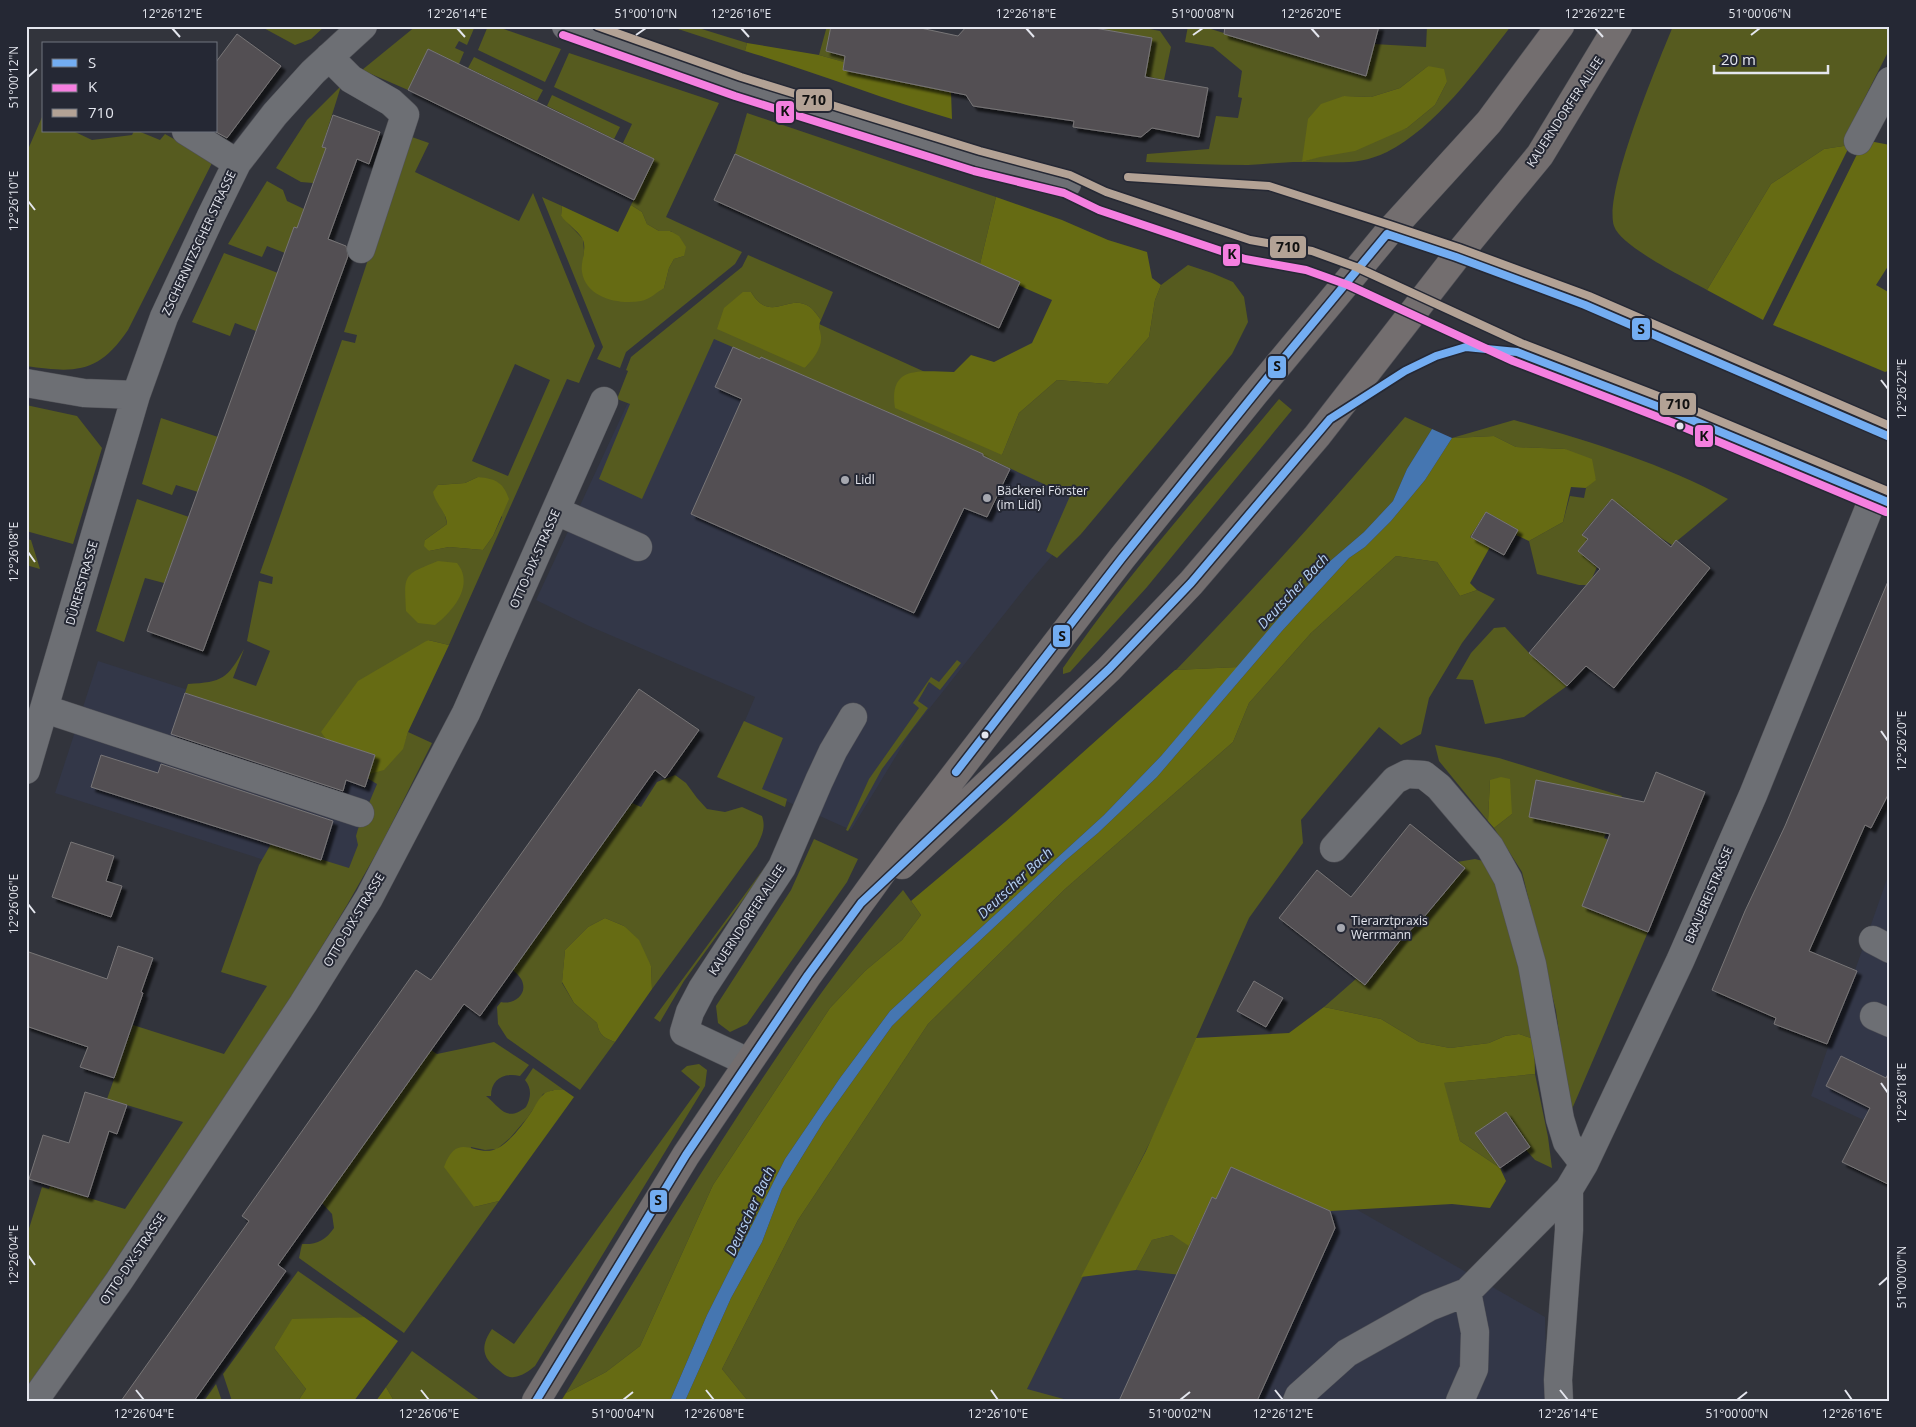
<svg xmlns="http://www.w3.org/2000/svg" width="1916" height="1427" font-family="'Open Sans',sans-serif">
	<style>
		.built { fill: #333748 }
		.green { fill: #565b1f; fill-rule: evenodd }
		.forest { fill: #666b13 }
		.water { fill: #4576b1 }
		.building { fill: #525052; stroke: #787577; filter: url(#shadow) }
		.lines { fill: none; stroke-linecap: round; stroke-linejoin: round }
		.minor-casing { stroke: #505157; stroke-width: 29 }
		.major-casing { stroke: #505157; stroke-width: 29 }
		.minor { stroke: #6d6f74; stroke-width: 28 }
		.major { stroke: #736e6f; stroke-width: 28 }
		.bus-1-casing { stroke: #252834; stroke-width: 11 }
		.bus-2-casing { stroke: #252834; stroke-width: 11 }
		.bus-3-casing { stroke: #252834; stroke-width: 11 }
		.bus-1 { stroke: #73adf2; stroke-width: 8 }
		.bus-2 { stroke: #f57fe0; stroke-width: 8 }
		.bus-3 { stroke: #b3a295; stroke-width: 8 }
		.ticks { fill: none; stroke: #e4e6ee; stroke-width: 2 }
		.bus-dot { fill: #e4e6ee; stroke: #252834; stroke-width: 2 }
		.poi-dot { fill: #a6a8b0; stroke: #252834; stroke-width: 2 }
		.labels { text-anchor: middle; stroke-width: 4; stroke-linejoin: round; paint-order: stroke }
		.street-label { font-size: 12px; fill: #e4e6ee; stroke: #252834 }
		.poi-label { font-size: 12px; fill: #e4e6ee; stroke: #252834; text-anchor: start }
		.water-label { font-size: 14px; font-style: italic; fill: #b6d2f6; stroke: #252834 }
		.line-badge { stroke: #252834; stroke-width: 2 }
		.pale-badge-label { font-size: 14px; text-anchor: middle; font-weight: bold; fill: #111 }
		.neatline { fill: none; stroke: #e4e6ee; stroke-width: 2 }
		.ticks-label { font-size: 12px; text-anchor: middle; fill: #e4e6ee }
	</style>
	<defs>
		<filter id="shadow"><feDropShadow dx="4.5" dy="4.5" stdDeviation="1" flood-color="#0009"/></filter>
	</defs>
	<rect width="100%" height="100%" fill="#32343c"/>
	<path class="built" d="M697 318 1085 477 1088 513 1028 584 910 733 851 830 723 773 755 697 589 626 536 600 645 366Z
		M98 661 397 757 355 889 55 793Z
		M1887 879 1890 880V1132L1811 1096Z
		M1154 1134 1354 1208 1545 1317 1547 1401H1021Z"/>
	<path class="green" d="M260 26H325L311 39 295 45Z
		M416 26H475L467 45 459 41 455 48 464 52 459 64 428 49 408 90 362 70Z
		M488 26H495L561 49 545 82 478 50Z
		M669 26H692L747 43 745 51Z
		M827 26H851L844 62 819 55Z
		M1083 26H1133L1160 31 1171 47 1164 80 1145 76 1152 38Z
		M1188 26H1201L1365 76 1374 44 1426 47 1427 26H1511C1477 70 1436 127 1387 152 1356 167 1333 161 1301 162 1283 162 1266 164 1248 165 1214 165 1180 163 1146 162L1147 154 1209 149 1216 116 1238 118 1242 98 1238 97 1242 71 1213 47 1185 42ZM1428 66 1447 82 1435 105 1407 128 1302 162 1344 96 1371 97 1400 88Z
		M1673 26H1890V48L1858 111 1861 122 1850 145 1824 149 1771 184 1707 290C1686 278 1621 247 1614 226 1603 193 1658 63 1673 26Z
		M569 53 719 103 666 217 742 252 735 264 626 352 620 368 597 359 603 347 542 197 562 206 561 216 583 239 584 251 582 272 664 288 669 268 674 259 684 256 671 231H659L647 224 642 212 631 205 654 159 623 143 632 124 554 87Z
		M474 57 543 90 537 101 468 68Z
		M341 86 322 147 326 148 313 183 301 182 276 168 307 120Z
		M552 95 620 127 614 139 547 106Z
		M747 113 996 197 980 264 735 154Z
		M42 117 44 118V131H73L92 140 132 135 134 131H138L160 140 165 134 213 161 128 330C98 374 75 373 26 366V154Z
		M409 136 429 143 415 172 519 221 533 193 595 346 579 383 567 379 449 645 428 640 326 739 185 693 188 684C223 682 227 679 244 649L233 678 256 686 270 651 247 641 259 581 272 584 273 577 260 573 342 340 355 343 357 335 344 332ZM515 364 550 380 508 476 472 461ZM478 477 502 517 493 536 483 550 449 547 429 551 425 540 447 524 438 485 465 483Z
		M267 181 283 190 287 201 304 209 297 228 294 227 285 253 267 246 262 257 228 244Z
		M224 253 278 273 256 331 235 323 230 336 192 322Z
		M748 255 833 292 821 320C818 316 814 310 810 307 788 292 771 325 751 292H743L805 368C819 352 822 344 819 324L925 372 912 373 1002 455 1019 413 1057 380 1108 384 1149 337 1155 300 1161 285 1188 265 1212 273 1233 282 1244 297 1248 322 1232 354 1081 534 1057 558 1046 551 1070 496 983 456V454L761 357 760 359 714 339 642 499 599 479 630 404 617 399 628 371 626 370 631 357 742 267Z
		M1279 399 1292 410 1147 587 1070 672 1063 674V668C1128 573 1206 487 1279 399Z
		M26 405 77 416 102 448 73 544 26 531Z
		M1405 417 1432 429 1407 469 1393 501 1364 532 1329 562 1288 607 1238 667 1176 670C1255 588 1331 504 1405 417Z
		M161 418 218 437 198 492 176 485 172 495 142 484Z
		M1514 420C1586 440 1661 463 1728 499L1672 545 1653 533 1618 504 1615 507 1609 502 1582 534 1588 539 1578 551 1597 567 1589 585H1579L1537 574 1529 541 1563 522 1570 496 1584 498 1586 488 1596 479 1565 449 1516 447 1494 436 1452 438Z
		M137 499 189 517 164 583 145 578 124 642 96 631Z
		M26 539 31 540 40 569 26 565Z
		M1396 556 1437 562 1460 596 1477 590 1495 599 1462 643 1429 698 1421 734 1401 745 1379 727 1301 820 1303 843 1249 918 1154 1134 1027 1389 1071 1401H748L722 1369 798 1220 928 1024 1065 889 1233 742 1249 703 1311 633Z
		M1505 627 1529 653 1567 686 1524 717 1485 724 1473 680 1456 679 1471 653 1494 628Z
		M957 660 961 663 940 690 929 682 918 701 928 708 882 769 848 831 846 830 869 779 919 708 913 703 931 677 939 682Z
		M744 721 783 738 762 789 787 799 785 807 717 777Z
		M408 732 432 743 381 845 347 905 267 1037 182 1169 26 1390V1238L42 1187 49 1189 50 1186 125 1209 183 1122 107 1099 133 1025 224 1054 267 986 221 972 259 865 271 844 349 868 358 845 356 836 358 829 377 784 367 778 369 774 402 749Z
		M1435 745 1499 758 1622 796 1604 838 1627 848 1609 892 1590 885 1582 906 1648 932 1572 1109 1563 1062 1556 1011 1522 872 1494 828 1512 814 1490 780 1488 821 1439 761ZM1536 780 1600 793 1592 830 1529 816Z
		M675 775 686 783 697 798 707 809 725 812 742 807 762 816C766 828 762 835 757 846L652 989 651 966 624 926 605 918 588 927 565 950 562 983 574 1003 597 1023C599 1035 604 1038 615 1042L580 1090 507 1038 498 1024 497 1007 501 1002C512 1005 526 996 523 984 522 978 517 974 513 970L632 803 641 807 657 782Z
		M814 839 858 859 847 882 747 1024 730 1032 718 1023 716 1006 791 890Z
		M1475 859 1487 862C1516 915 1522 981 1534 1039L1519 1034 1505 1036 1489 1043 1450 1048 1419 1042 1381 1019 1324 1007 1357 978 1365 985 1402 938 1428 913 1464 869 1457 862Z
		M765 867 759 878 684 981 660 1022 654 1018Z
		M903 890 921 915 902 940 865 971 830 1008 713 1185 640 1346 606 1372 566 1393C626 1294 686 1195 750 1097 798 1025 845 955 903 890Z
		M494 1042 529 1065 520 1076C504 1072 491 1079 491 1096H486C500 1107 506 1123 526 1107 531 1097 532 1089 525 1080L533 1068 564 1090H554L543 1094 528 1117 510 1138 497 1149 485 1150 471 1147 474 1207 499 1201 404 1333 299 1258 302 1244C316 1245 326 1240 334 1228L332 1214 322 1203 431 1050 437 1054Z
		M699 1064 707 1070 705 1086 535 1366C529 1371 522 1376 514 1377 508 1378 505 1375 500 1371 483 1359 479 1348 492 1329L514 1344 700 1087 681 1071 687 1066Z
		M1535 1074 1548 1137 1552 1168 1535 1160 1526 1150 1530 1147 1506 1112 1500 1168 1460 1141 1443 1083Z
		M1172 1235 1194 1248 1181 1275 1136 1270 1152 1240Z
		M298 1271 364 1317 292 1320 274 1348 306 1389 298 1401H232L223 1374Z
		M412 1351 481 1401H394L386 1387Z
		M216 1384 222 1401H204Z"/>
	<path class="forest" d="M747 43 819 55 844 62 843 70 951 92 952 119C882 99 815 72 745 51Z
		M1428 66 1444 69 1447 82 1435 105 1407 128 1355 151 1320 157 1302 162 1308 119 1321 104 1344 96 1371 97 1400 88Z
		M1864 140 1890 145V263L1876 285 1890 293V370L1885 372 1773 325Z
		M1850 145 1763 320 1707 290 1771 184 1824 149Z
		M996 197 1062 220 1108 240 1147 252 1152 278 1161 285 1155 300 1149 337 1108 384 1057 380 1019 413 1002 455 895 408C888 363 923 372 954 372L971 355 994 362 1032 343 1052 300 1018 285 980 264Z
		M631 205 642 212 647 224 659 231H670L679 236 686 247 684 256 674 259 669 268 664 288C657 292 649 300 641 301 619 305 586 298 582 272 580 262 588 248 582 238 577 230 567 224 561 216L562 206 618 232Z
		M743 292H751C771 325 788 292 810 307 814 310 818 316 821 320 818 325 820 330 821 336 822 349 813 359 805 368L717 329 724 308Z
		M1494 436 1516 447 1565 449 1592 459 1596 480 1586 488 1571 487 1563 522 1529 541 1516 535 1518 530 1486 512 1470 537 1490 547 1470 583 1477 590 1460 596 1437 562 1396 556 1311 633 1249 703 1233 742 1065 889 928 1024 798 1220 722 1369 748 1401H685L731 1298 762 1242 782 1189 824 1121 892 1026 958 961 1066 860 1098 833 1157 777 1282 631 1349 558 1365 547 1391 521 1425 480 1452 438Z
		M478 477C496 479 503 482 509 499L493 536 483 550 449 547 429 551 424 546 425 540 447 524C446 511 436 505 433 492L438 485 465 483Z
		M438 561 457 563C475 585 453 611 435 625L418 623 406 611C404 574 403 575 438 561Z
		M428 640 449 645 408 732 403 749 384 770 369 774 374 755 326 739 321 732 358 681Z
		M1238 667 1161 756 1104 815 890 1011 840 1078 785 1159 707 1315 670 1401H561L566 1393 606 1372 640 1346 713 1185 830 1008 865 971 902 940 921 915 911 901 1005 822 1175 670Z
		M1501 777 1510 779 1512 814 1494 828 1488 821 1490 780Z
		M605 918 624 926 639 940 651 966 652 989 615 1042C604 1038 599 1035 597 1023L574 1003 562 982 565 950 588 927Z
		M1324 1007 1381 1019 1419 1042 1450 1048 1489 1043 1505 1036 1519 1034 1534 1039 1535 1074 1444 1083 1460 1141 1500 1168 1506 1181 1490 1208 1452 1204 1330 1211 1231 1167 1216 1199 1212 1197 1189 1246 1172 1235 1152 1240 1136 1270 1081 1277 1146 1151 1196 1038 1289 1033Z
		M554 1090H564L574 1097 499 1201 474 1207 444 1167C458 1128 476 1160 498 1148 511 1141 524 1123 532 1111 535 1106 539 1098 543 1095 545 1092 551 1091 554 1090Z
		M364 1317 398 1341 354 1401H298L306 1389 274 1348 292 1319Z
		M386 1387 394 1401H376Z"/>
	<path class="water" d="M1432 429 1452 438 1425 480 1391 521 1365 547 1349 558 1282 631 1157 777 1098 833 1066 860 958 961 892 1026 824 1121 782 1189 762 1242 731 1298 685 1401H670L707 1315 785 1159 840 1078 890 1011 1104 815 1161 756 1288 607 1329 562 1364 532 1393 501 1407 469Z"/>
	<path class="building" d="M831 26H911L958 36 967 26H1083L1152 38 1145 77 1208 88 1199 137 1152 128 1141 137 1073 127 1074 121 973 106 966 95 843 70 845 56 826 51Z
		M1225 26H1379L1366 76 1224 34Z
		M237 34 281 66 227 138 216 132V62Z
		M428 49 654 159 634 200 408 90Z
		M333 115 380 132 369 164 357 159 328 239 346 246 348 256 203 651 147 631 294 227 297 228 326 148 322 147Z
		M735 154 1020 282 999 328 714 200Z
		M733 347 760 359 761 357 945 437 983 454V456L1010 469 987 517 964 508 914 613 691 514 742 399 715 387Z
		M1612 499 1671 547 1676 540 1710 568 1614 688 1586 666 1567 686 1529 653 1600 569 1578 551 1588 539 1582 535Z
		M1486 512 1518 530 1504 555 1471 537Z
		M1889 579 1890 791 1871 828 1865 825 1809 951 1857 971 1827 1044 1774 1024 1776 1018 1712 990 1745 911 1785 826Z
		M639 689 699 730 665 778 655 770 480 1016 464 1004 278 1265 286 1271 194 1401H121L249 1221 242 1216 416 970 431 980Z
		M185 693 375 755 365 787 346 780 343 791 171 734Z
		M101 755 158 773 161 764 333 821 321 860 91 787Z
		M1656 772 1705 792 1648 932 1582 906 1610 834 1529 817 1536 780 1644 802Z
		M1410 824 1465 868 1424 917 1402 938 1365 985 1279 918 1317 870 1351 897Z
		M71 842 114 856 106 881 122 886 111 917 52 897Z
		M118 946 153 958 141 992 143 993 114 1078 80 1067 88 1047 26 1026V951L107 979Z
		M1254 981 1283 998 1266 1027 1237 1011Z
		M1841 1056 1886 1078 1890 1070V1185L1842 1162 1870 1108 1826 1086Z
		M85 1092 127 1105 117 1134 109 1131 88 1197 29 1179 43 1135 69 1143Z
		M1506 1112 1530 1147 1500 1168 1475 1133Z
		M1231 1167 1330 1211 1335 1228 1257 1401H1119L1212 1197 1216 1199Z"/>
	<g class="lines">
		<defs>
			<path id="minor" d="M566 26 738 86 977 161 1067 184
				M329 57 351 79 391 102 405 115 361 249
				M186 131 237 163
				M1858 141 1890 81
				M26 383 84 393 136 395 164 317 211 216 237 163 275 114 313 72 363 26
				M556 511 638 547
				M45 709 360 813
				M26 770 136 395
				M1334 848 1395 780 1407 774 1424 775 1439 787 1490 847 1508 879 1532 964 1560 1119 1567 1142 1584 1164
				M1873 940 1890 949
				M1874 1016 1890 1023
				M748 1062 684 1032 690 1012 702 989 782 867 819 781 833 751 853 717
				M34 1401 119 1281 303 1004 369 898 466 713 604 401
				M1297 1401 1299 1396 1347 1353 1429 1307 1467 1292 1569 1189 1584 1164 1680 961 1753 795 1874 496 1890 503
				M1460 1401 1474 1369 1475 1332 1467 1292
				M1559 1401 1558 1380 1569 1230V1189"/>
			<path id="major" d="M902 865 1109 669 1191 583 1317 436 1456 257 1540 155 1618 26
				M536 1401 686 1155 808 975 911 832 1122 558 1255 393 1387 234 1489 122 1560 26"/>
		</defs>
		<use href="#minor" class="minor-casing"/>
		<use href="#major" class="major-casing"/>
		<use href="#minor" class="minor"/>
		<use href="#major" class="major"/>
		<defs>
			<path id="bus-1" d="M1387 234 1456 257 1585 305 1890 437
				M956 772 1122 558 1269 376 1387 234
				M536 1401 686 1155 808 975 861 903 1109 669 1191 583 1330 419 1405 371 1436 356 1466 347 1517 352 1680 415 1890 503"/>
			<path id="bus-2" d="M563 35 735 96 974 171 1064 193 1099 210 1245 259 1306 270 1348 285 1513 361 1676 424 1886 512"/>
			<path id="bus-3" d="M597 26 741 77 980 151 1070 175 1106 192 1250 240 1312 251 1356 267 1521 343 1684 406 1890 492
				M1128 177 1269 186 1390 225 1459 248 1589 296 1890 426"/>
		</defs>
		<use href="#bus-1" class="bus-1-casing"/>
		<use href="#bus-2" class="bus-2-casing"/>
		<use href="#bus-3" class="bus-3-casing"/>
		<use href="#bus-1" class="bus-1"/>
		<use href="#bus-2" class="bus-2"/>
		<use href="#bus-3" class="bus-3"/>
	</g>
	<path class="ticks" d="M172 28 180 37M457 28 465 37M741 28 749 37M1026 28 1034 37M1311 28 1319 37M1595 28 1603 37M636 35 646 28M1193 35 1203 28M1751 35 1760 28M28 77 37 69M28 201 35 210M1881 380 1888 389M28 552 35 562M1881 731 1888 741M28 904 35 913M1881 1083 1888 1093M28 1255 35 1265M1879 1285 1888 1277M136 1390 144 1400M421 1390 429 1400M706 1390 714 1400M991 1390 998 1400M1275 1390 1283 1400M1560 1390 1568 1400M1845 1390 1852 1400M623 1400 633 1392M1180 1400 1190 1392M1737 1400 1747 1392"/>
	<g class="bus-dot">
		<circle cx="1680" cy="426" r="4.5"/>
		<circle cx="985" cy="735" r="4.5"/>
	</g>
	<g class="poi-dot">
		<circle cx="845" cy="480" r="5"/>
		<circle cx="987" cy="498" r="5"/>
		<circle cx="1341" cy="928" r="5"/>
	</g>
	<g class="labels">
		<g class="street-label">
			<text transform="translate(1565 112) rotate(-57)" y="4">KAUERNDORFER ALLEE</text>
			<text transform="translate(199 243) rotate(-65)" y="4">ZSCHERNITZSCHER STRASSE</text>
			<text transform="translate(535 559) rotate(-66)" y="4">OTTO-DIX-STRASSE</text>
			<text transform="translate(82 583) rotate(-74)" y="4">DÜRERSTRASSE</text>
			<text transform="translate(1709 895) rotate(-67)" y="4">BRAUEREISTRASSE</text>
			<text transform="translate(354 920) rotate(-59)" y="4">OTTO-DIX-STRASSE</text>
			<text transform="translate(747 920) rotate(-57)" y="4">KAUERNDORFER ALLEE</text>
			<text transform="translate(133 1259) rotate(-56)" y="4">OTTO-DIX-STRASSE</text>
		</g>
		<g class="poi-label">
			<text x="855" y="484">Lidl</text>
			<text x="997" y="495">Bäckerei Förster<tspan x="997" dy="14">(im Lidl)</tspan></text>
			<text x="1351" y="925">Tierarztpraxis<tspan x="1351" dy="14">Werrmann</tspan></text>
		</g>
		<g class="water-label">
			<text transform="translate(1293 591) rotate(-47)" y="5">Deutscher Bach</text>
			<text transform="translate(1015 883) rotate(-43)" y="5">Deutscher Bach</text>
			<text transform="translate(750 1211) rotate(-65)" y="5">Deutscher Bach</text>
		</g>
	</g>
	<g class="line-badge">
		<rect x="795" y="88" width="38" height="24" rx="5" fill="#b3a295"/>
		<rect x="775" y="100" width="20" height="24" rx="5" fill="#f57fe0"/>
		<rect x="1269" y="235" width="38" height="24" rx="5" fill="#b3a295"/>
		<rect x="1222" y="243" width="19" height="24" rx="5" fill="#f57fe0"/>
		<rect x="1631" y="317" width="20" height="24" rx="5" fill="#73adf2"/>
		<rect x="1267" y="355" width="20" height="24" rx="5" fill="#73adf2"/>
		<rect x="1659" y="392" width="38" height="24" rx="5" fill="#b3a295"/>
		<rect x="1694" y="424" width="20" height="24" rx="5" fill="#f57fe0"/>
		<rect x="1052" y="624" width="19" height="24" rx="5" fill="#73adf2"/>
		<rect x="649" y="1189" width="19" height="24" rx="5" fill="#73adf2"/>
	</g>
	<g class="pale-badge-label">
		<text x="814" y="105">710</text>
		<text x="785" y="116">K</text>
		<text x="1288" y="252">710</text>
		<text x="1232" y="259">K</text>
		<text x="1641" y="334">S</text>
		<text x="1277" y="371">S</text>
		<text x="1678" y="409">710</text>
		<text x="1704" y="441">K</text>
		<text x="1062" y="641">S</text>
		<text x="658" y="1205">S</text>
	</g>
	<rect width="1916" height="1427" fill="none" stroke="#252834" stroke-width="55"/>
	<rect x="42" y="42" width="175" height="90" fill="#252834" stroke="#71747e"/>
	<rect x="52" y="59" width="25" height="8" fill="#73adf2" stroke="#71747e"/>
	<text x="88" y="68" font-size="15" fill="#e4e6ee">S</text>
	<rect x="52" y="84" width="25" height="8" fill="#f57fe0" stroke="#71747e"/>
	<text x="88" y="92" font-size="15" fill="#e4e6ee">K</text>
	<rect x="52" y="109" width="25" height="8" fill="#b3a295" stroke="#71747e"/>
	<text x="88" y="118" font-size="15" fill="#e4e6ee">710</text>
	<path d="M1714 65v8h114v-8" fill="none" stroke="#e4e6ee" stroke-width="2.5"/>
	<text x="1721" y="65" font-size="15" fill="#e4e6ee" stroke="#252834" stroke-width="4" paint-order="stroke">20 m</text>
	<rect x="28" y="28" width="1860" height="1372" class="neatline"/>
	<g class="ticks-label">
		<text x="172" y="18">12°26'12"E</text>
		<text x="457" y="18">12°26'14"E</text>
		<text x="646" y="18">51°00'10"N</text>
		<text x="741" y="18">12°26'16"E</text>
		<text x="1026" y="18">12°26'18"E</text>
		<text x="1203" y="18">51°00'08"N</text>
		<text x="1311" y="18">12°26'20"E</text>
		<text x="1595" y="18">12°26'22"E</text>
		<text x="1760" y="18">51°00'06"N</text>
		<text transform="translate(14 77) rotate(-90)" y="4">51°00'12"N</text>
		<text transform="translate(14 201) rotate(-90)" y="4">12°26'10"E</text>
		<text transform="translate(1902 389) rotate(-90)" y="4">12°26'22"E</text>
		<text transform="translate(14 552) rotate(-90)" y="4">12°26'08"E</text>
		<text transform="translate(1902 741) rotate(-90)" y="4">12°26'20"E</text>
		<text transform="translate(14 904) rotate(-90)" y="4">12°26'06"E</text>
		<text transform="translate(1902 1093) rotate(-90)" y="4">12°26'18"E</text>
		<text transform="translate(14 1255) rotate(-90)" y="4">12°26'04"E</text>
		<text transform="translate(1902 1277) rotate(-90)" y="4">51°00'00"N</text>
		<text x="144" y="1418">12°26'04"E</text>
		<text x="429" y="1418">12°26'06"E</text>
		<text x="623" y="1418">51°00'04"N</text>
		<text x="714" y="1418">12°26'08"E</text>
		<text x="998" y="1418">12°26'10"E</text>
		<text x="1180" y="1418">51°00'02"N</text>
		<text x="1283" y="1418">12°26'12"E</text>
		<text x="1568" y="1418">12°26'14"E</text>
		<text x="1737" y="1418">51°00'00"N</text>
		<text x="1852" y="1418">12°26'16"E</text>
	</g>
</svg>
